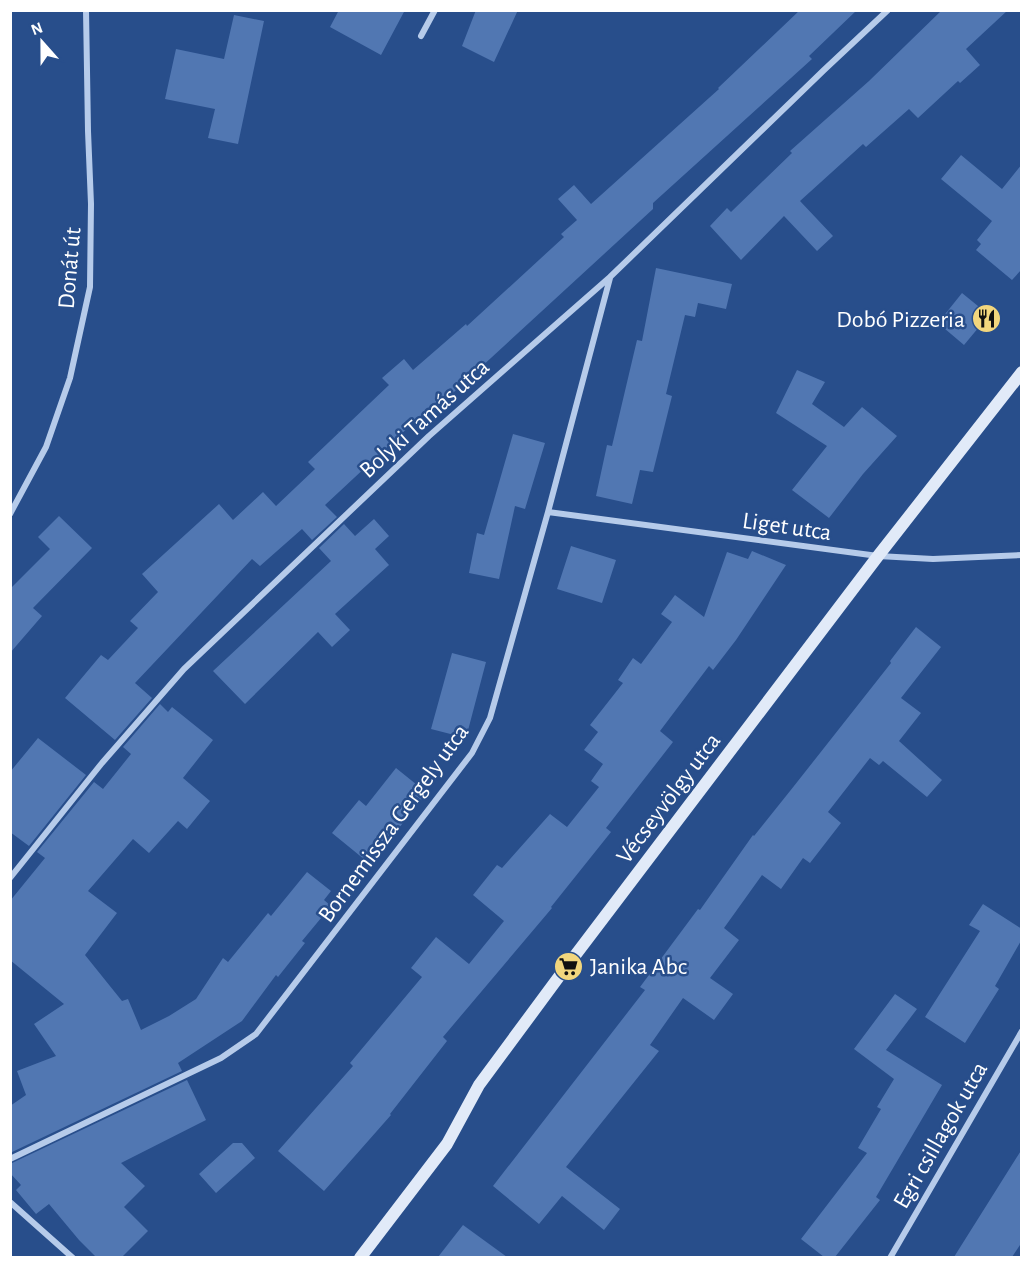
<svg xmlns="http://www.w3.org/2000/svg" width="1032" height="1268" font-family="'Alegreya Sans',sans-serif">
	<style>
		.building { fill: #5177b2 }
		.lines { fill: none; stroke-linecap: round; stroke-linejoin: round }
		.street { stroke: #b6cbea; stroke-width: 6 }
		.secondary { stroke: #e1eaf8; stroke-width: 12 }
		.rail { stroke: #fff; stroke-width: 4.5; stroke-dasharray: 10 4.5; stroke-linecap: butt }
		.labels { text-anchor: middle; stroke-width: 5; stroke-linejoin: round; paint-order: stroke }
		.street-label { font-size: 24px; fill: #fff; stroke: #284e8b }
		.poi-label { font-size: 24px; fill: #fff; stroke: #284e8b; text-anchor: end }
	</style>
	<rect width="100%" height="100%" fill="#284e8b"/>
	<path class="building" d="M339 10H405L381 55 330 27Z
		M476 10H518L494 62 462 46Z
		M800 10H857L809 56 812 59 653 203V209L430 414 427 410 325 505 337 517 312 540 302 529 260 566 252 559 135 683 152 698 115 740 65 698 101 655 108 660 138 628 130 621 158 592 142 574 219 504 233 520 263 492 276 506 315 469 308 462 389 385 382 378 404 359 413 370 466 324 467 326 564 237 561 234 577 220 558 199 574 185 591 204 719 89 718 88Z
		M942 10H1008L966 49 980 65 960 83 958 81 918 118 909 109 866 147 863 144 800 201 833 236 817 251 784 216 741 260 710 226 727 208 731 212 792 153 790 151 869 81Z
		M234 15 264 21 238 144 208 138 215 109 165 99 176 49 224 59Z
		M961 155 1002 189 1022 164V269L1012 280 976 250 981 244 977 240 992 221 941 179Z
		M656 268 732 284 726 309 698 303 695 317 685 315 666 394 672 396 653 472 640 470 632 504 596 496 607 445 612 446 637 340 642 341Z
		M962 293 989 315 964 345 938 323Z
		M797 370 825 382 812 404 844 427 862 407 897 436 863 474 829 518 792 490 827 446 776 413Z
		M513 434 545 443 525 509 515 506 499 579 469 573 477 533 484 535Z
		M59 516 92 548 33 608 42 616 10 653V589L50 549 38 537Z
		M374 519 389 536 375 549 389 565 335 614 350 630 332 647 318 632 245 704 213 671 331 561 319 548 344 524 355 536Z
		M571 546 616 560 602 603 557 589Z
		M752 551 786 565 736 640 713 670 709 666 660 731 673 742 606 828 611 832 551 907 552 908 443 1037 447 1041 390 1114 391 1115 324 1191 278 1151 353 1066 350 1063 422 977 411 968 436 937 469 964 504 921 473 895 497 865 502 868 550 814 567 827 599 787 591 781 603 764 584 750 598 732 590 725 623 683 618 680 633 658 641 664 672 622 661 614 675 595 704 617 727 552 748 559Z
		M916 627 941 647 901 698 921 713 899 741 942 780 927 797 883 761 879 765 870 758 828 812 841 823 810 863 803 858 781 889 762 875 724 928 739 940 710 978 733 994 714 1020 683 998 650 1045 659 1051 566 1167 620 1209 604 1230 562 1196 539 1224 493 1186 645 990 640 987 698 909 700 910 753 835 754 836 794 786 891 663 890 661Z
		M452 653 486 662 466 738 431 729Z
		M160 704 168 712 172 707 213 740 183 778 210 801 187 829 178 821 149 853 133 839 88 891 117 913 85 955 122 1001 128 999 141 1030 169 1016 196 999 223 958 228 962 268 913 271 916 307 872 331 891 324 900 331 906 302 941 305 943 278 977 276 975 242 1021 178 1063 182 1071 10 1153V1106L26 1095 17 1071 56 1056 34 1024 64 1004 10 960V901L45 858 37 852 94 782 103 789 131 754 123 747Z
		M38 738 86 775 29 846 10 832V772Z
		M396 768 427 793 370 864 332 833 359 800 366 806Z
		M983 904 1022 929V939L995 986 999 989 965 1043 925 1017 980 931 969 925Z
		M895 994 917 1009 886 1050 942 1085 876 1197 880 1200 835 1257H824L801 1239 867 1153 858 1148 881 1109 877 1107 894 1079 854 1049Z
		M187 1080 206 1120 121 1163 145 1186 124 1207 148 1231 122 1257H96L79 1240 49 1204 36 1214 16 1190 21 1185 10 1173V1164Z
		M233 1143H242L255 1158 216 1193 199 1174Z
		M1022 1149V1242L1012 1257H954Z
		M463 1225 507 1257H438Z"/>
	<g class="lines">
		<path class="street" d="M421 36 435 10
			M548 512 878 556 933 559 1022 555
			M10 514 46 447 70 378 90 287 91 204 88 131 86 10
			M10 878 102 763 184 669 429 436 610 277 824 70 888 10
			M10 1159 221 1058 256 1034 472 753 490 718 548 512 610 278
			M10 1202 73 1258
			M890 1258 1022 1031"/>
		<path class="secondary" d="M360 1258 447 1144 479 1085 558 978 878 556 1022 372"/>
		<path class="rail" d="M10 1257 11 1258"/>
	</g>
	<defs>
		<symbol id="restaurant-disc" viewBox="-11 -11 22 22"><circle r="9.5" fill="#f2d67d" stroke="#284e8b"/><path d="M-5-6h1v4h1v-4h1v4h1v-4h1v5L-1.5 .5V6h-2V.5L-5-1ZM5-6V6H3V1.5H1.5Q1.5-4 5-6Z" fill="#111"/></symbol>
		<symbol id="supermarket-disc" viewBox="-11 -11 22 22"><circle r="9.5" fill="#f2d67d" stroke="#284e8b"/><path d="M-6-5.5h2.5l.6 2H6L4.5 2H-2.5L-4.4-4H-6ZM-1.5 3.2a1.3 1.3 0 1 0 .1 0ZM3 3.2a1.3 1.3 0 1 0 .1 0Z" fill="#111"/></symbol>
	</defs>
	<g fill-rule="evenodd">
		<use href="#restaurant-disc" x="970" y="302" width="33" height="33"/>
		<use href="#supermarket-disc" x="552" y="950" width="33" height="33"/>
	</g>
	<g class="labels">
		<g class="street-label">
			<text transform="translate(69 268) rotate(-85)" y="8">Donát út</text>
			<text transform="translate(424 418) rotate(-42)" y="8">Bolyki Tamás utca</text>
			<text transform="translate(787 526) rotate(8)" y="8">Liget utca</text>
			<text transform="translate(668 798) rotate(-53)" y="8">Vécseyvölgy utca</text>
			<text transform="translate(393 823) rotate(-54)" y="8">Bornemissza Gergely utca</text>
			<text transform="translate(940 1135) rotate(-60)" y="8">Egri csillagok utca</text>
		</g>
		<g class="poi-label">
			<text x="965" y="327">Dobó Pizzeria</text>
			<text x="590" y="974" text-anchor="start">Janika Abc</text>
		</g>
	</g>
	<rect width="1032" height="1268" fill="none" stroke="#ffffff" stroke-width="24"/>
	<g transform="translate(42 42) rotate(339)" stroke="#284e8b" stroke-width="4.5" paint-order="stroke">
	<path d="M0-4.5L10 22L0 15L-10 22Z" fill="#ffffff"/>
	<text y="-9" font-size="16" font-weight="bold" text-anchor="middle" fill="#ffffff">N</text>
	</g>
</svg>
